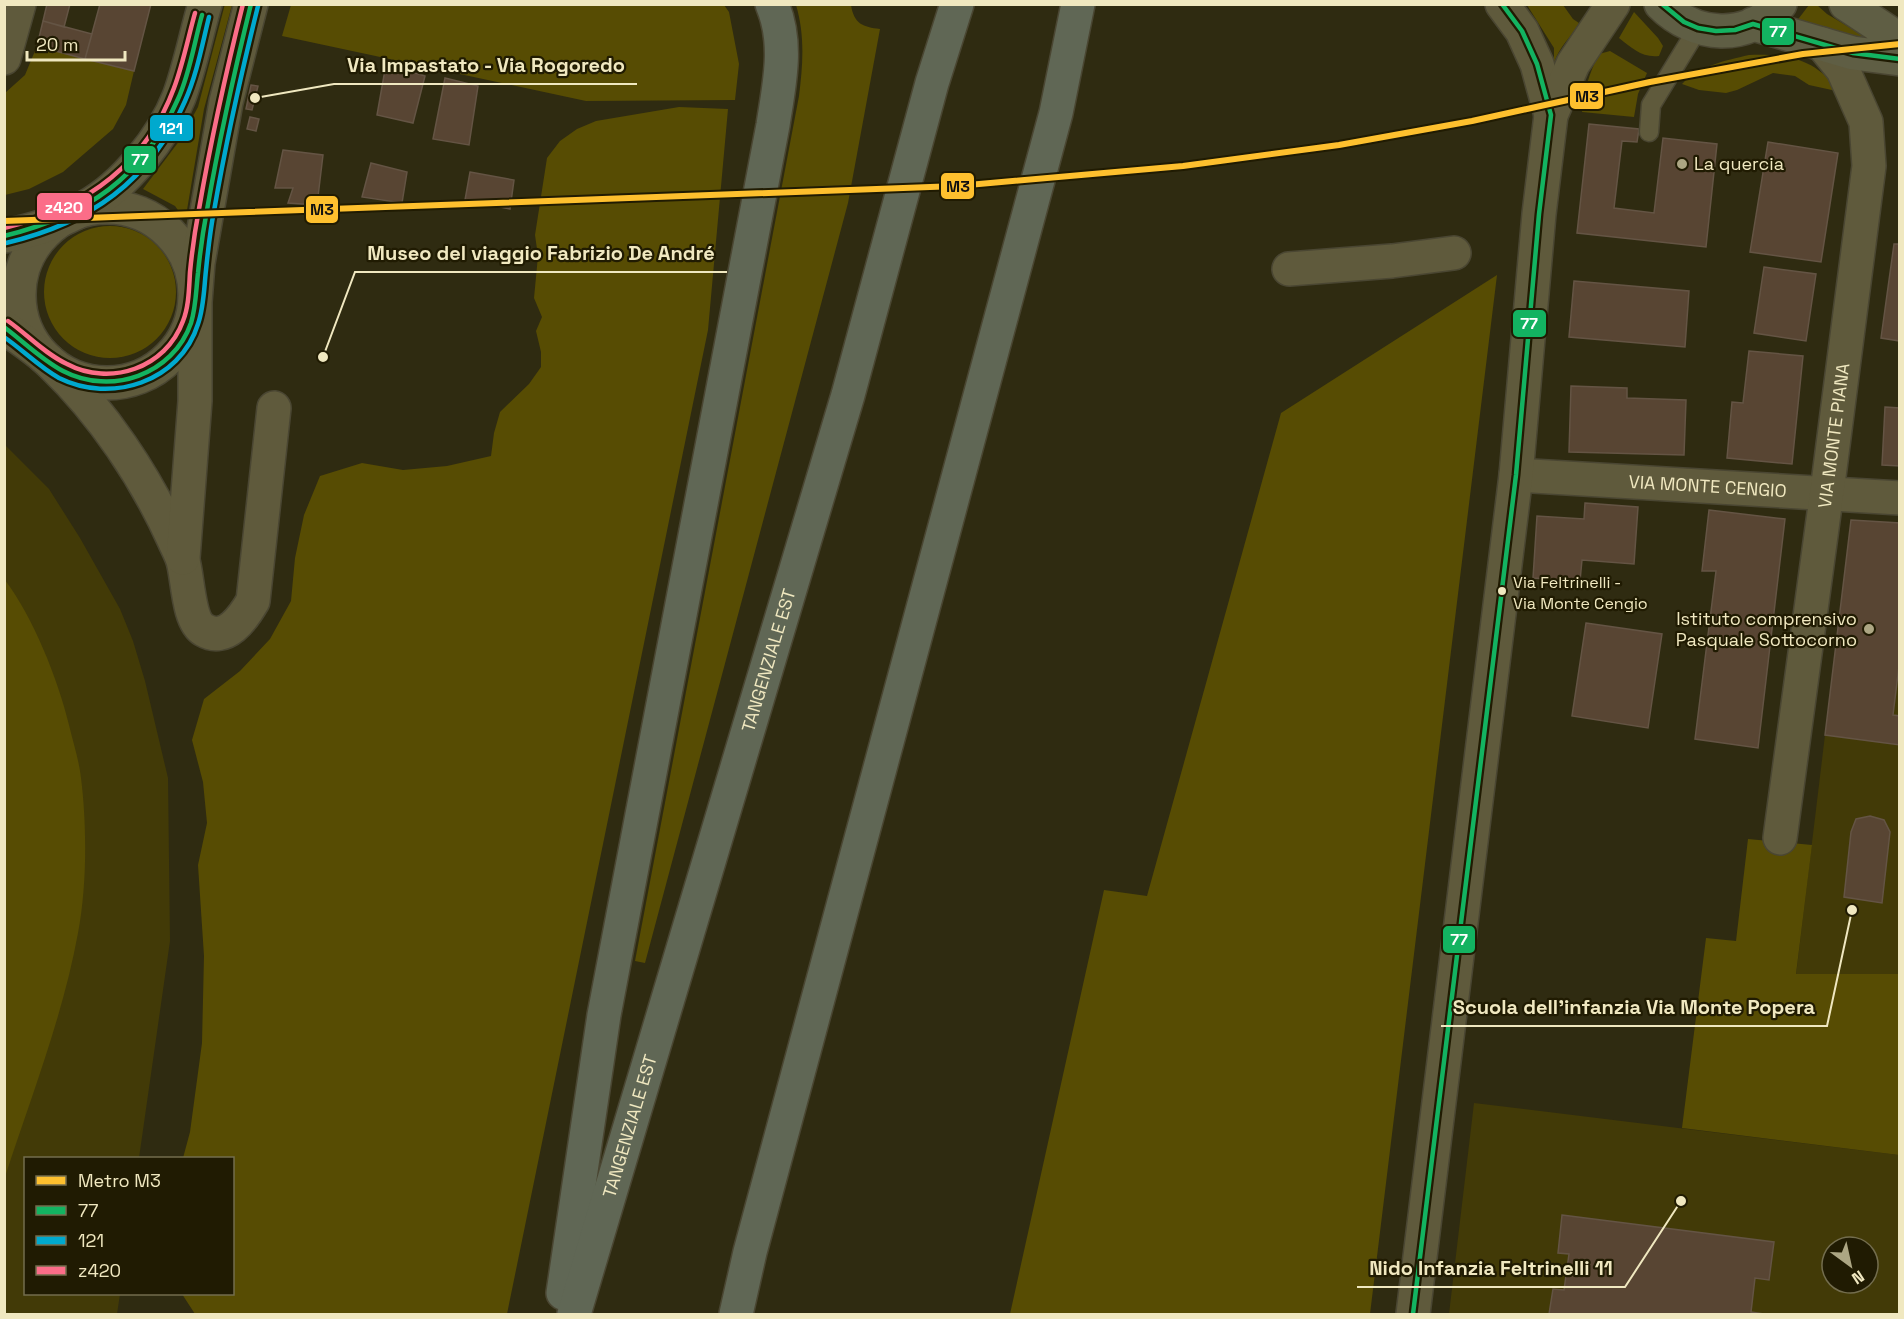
<svg xmlns="http://www.w3.org/2000/svg" width="1904" height="1319" font-family="'Space Grotesk',sans-serif">
	<style>
		.built { fill: #423a07; fill-rule: evenodd }
		.green { fill: #574c03 }
		.building { fill: #584533; stroke: #645444; stroke-width: 1.5 }
		.lines { fill: none; stroke-linecap: round; stroke-linejoin: round }
		.lane-casing { stroke: #4a4632; stroke-width: 21 }
		.street-casing { stroke: #4a4632; stroke-width: 36 }
		.secondary-casing { stroke: #4a4632; stroke-width: 36 }
		.highway-casing { stroke: #4a4632; stroke-width: 36 }
		.lane { stroke: #5f5a3c; stroke-width: 18 }
		.street { stroke: #5f5a3c; stroke-width: 33 }
		.secondary { stroke: #5f5e44; stroke-width: 33 }
		.highway { stroke: #606755; stroke-width: 33 }
		.bus-1-casing { stroke: #201b02; stroke-width: 9 }
		.bus-2-casing { stroke: #201b02; stroke-width: 9 }
		.bus-3-casing { stroke: #201b02; stroke-width: 9 }
		.bus-1 { stroke: #13b361; stroke-width: 4.5 }
		.bus-2 { stroke: #00a9ce; stroke-width: 4.5 }
		.bus-3 { stroke: #fb6d88; stroke-width: 4.5 }
		.metro-1-casing { stroke: #201b02; stroke-width: 10 }
		.metro-1 { stroke: #fec02e; stroke-width: 6 }
		.poi-dot { fill: #aca683; stroke: #201b02; stroke-width: 2 }
		.bus-dot { fill: #f0e8c0; stroke: #201b02; stroke-width: 2 }
		.labels { text-anchor: middle; stroke-width: 4.5; stroke-linejoin: round; paint-order: stroke }
		.bus-label { font-size: 16px; fill: #f0e8c0; stroke: #201b02; text-anchor: start }
		.poi-label { font-size: 18px; fill: #f0e8c0; stroke: #201b02; text-anchor: start }
		.street-label { font-size: 18px; fill: #f0e8c0; stroke: #201b02 }
		.leader { fill: none; stroke: #f0e8c0; stroke-width: 2 }
		.callout-dot { fill: #f0e8c0; stroke: #201b02; stroke-width: 2 }
		.callout-label { font-size: 20px; text-anchor: middle; font-weight: bold; fill: #f0e8c0; stroke: #201b02; stroke-width: 4.5; stroke-linejoin: round; paint-order: stroke }
		.line-badge { stroke: #201b02; stroke-width: 2 }
		.badge-label { font-size: 16px; text-anchor: middle; font-weight: bold; fill: #fff }
		.pale-badge-label { font-size: 16px; text-anchor: middle; font-weight: bold; fill: #111 }
	</style>
	<rect width="100%" height="100%" fill="#2f2b11"/>
	<path class="built" d="M4 444 49 489 80 538 120 609 133 641 145 681 168 778 170 941 139 1158H26V1294H120L117 1314H5Z
		M1851 520 1899 523V974L1796 975Z
		M1474 1103 1899 1155V1314H1449ZM1832 1247H1868V1283H1832Z"/>
	<path class="green" d="M225 4 232 5 204 109 187 210 180 213 175 206 143 189 180 140 198 107Z
		M291 5H724L729 12 739 64 735 100 586 101 282 36Z
		M796 5H851C854 24 863 27 880 29L848 203 645 963 635 961 799 96C803 64 805 35 796 5Z
		M1527 5H1563L1573 19 1579 23C1570 39 1560 45 1554 63V48Z
		M1809 5H1817L1827 14 1869 39 1793 26Z
		M1634 12 1658 38 1663 46 1659 56C1642 58 1632 48 1619 38Z
		M37 46 134 71 126 105 113 129 63 172 29 189 5 195V93L25 75Z
		M1610 51 1647 73 1638 94 1634 117 1582 112C1584 91 1589 73 1599 54Z
		M1749 55C1791 54 1813 58 1841 92L1809 85 1795 76 1773 73 1737 90 1726 93 1699 90 1682 84C1701 65 1724 61 1749 55Z
		M679 107 728 109 708 330 507 1314H195L182 1294H232V1158H183L190 1132 202 1043 204 956 198 865 207 823 203 782 192 740 204 699 240 671 270 639 291 601 295 558 304 515 320 476 362 463 403 470 447 466 491 456 494 433 500 412 529 384 541 367V352L536 331 542 317 534 298 538 256 535 235 547 158 560 141 577 129 596 121Z
		M44 292a66 66 0 1 1 132 0a66 66 0 1 1-132 0Z
		M1497 275 1370 1314H1010L1104 890 1147 896 1281 413Z
		M5 580C33 617 58 679 69 725 73 742 79 760 81 778 87 826 87 886 78 933 63 1016 31 1097 5 1177Z
		M1748 839 1812 845 1796 974H1899V1155L1682 1128 1706 938 1736 941Z"/>
	<path class="building" d="M47 4H70L64 27 43 21Z
		M100 4H151L134 71 85 59Z
		M43 21 92 34 85 59 37 46Z
		M386 64 425 76 413 123 377 115Z
		M445 78 478 86 469 145 433 139Z
		M251 85 258 86 252 110 246 109Z
		M250 117 259 119 256 131 247 129Z
		M1589 124 1639 129 1637 142 1622 141 1614 208 1654 213 1663 138 1717 144 1706 247 1577 233Z
		M1768 142 1838 153 1821 262 1750 252Z
		M283 150 323 155 317 205 288 203 293 188H275Z
		M371 163 407 172 402 203 362 197Z
		M470 172 514 180 510 209 465 200Z
		M1894 244H1900V341L1881 338Z
		M1764 267 1816 274 1806 341 1754 333Z
		M1574 281 1689 291 1685 347 1569 337Z
		M1749 351 1803 356 1792 464 1727 458 1732 402 1743 403Z
		M1571 386 1627 388V398L1686 400 1684 455 1569 452Z
		M1885 407 1900 408V466L1882 465Z
		M1585 503 1638 507 1634 564 1582 560 1580 581 1533 578 1537 516 1584 519Z
		M1709 510 1785 519 1758 748 1695 739 1716 571H1702Z
		M1851 520 1900 523V658L1893 715 1900 716V745L1825 735Z
		M1586 623 1662 634 1648 728 1572 716Z
		M1870 816 1884 820 1890 832 1882 903 1844 897 1851 832 1856 819Z
		M1562 1215 1774 1242 1769 1280 1755 1278 1751 1312 1764 1314H1549L1553 1289 1564 1290 1569 1254 1558 1253Z"/>
	<g class="lines">
		<defs>
			<path id="lane" d="M1649 132 1651 105 1698 28"/>
			<g id="street">
				<path d="M1502 4 1522 31 1537 64 1551 115"/>
				<path d="M4 58 19 4"/>
				<circle cx="107" cy="295" r="88"/>
				<path d="M4 236C32 231 61 222 86 207 124 186 163 138 179 97 190 67 196 35 205 4"/>
				<path d="M1289 269 1392 261 1454 253"/>
				<path d="M4 327C20 339 38 350 52 364 103 413 145 476 174 540 177 547 181 554 183 561 188 578 188 621 204 630 226 643 243 618 253 601L274 408"/>
				<path id="s1" d="M1516 475 1900 498"/>
				<path d="M183 558 195 401V302L198 263 226 102 251 4"/>
				<path id="s2" d="M1780 838 1829 476 1869 166 1866 122 1843 70 1822 44"/>
				<path d="M1413 1314 1516 475 1539 214 1551 115 1573 64 1613 4"/>
			</g>
			<path id="secondary" d="M1661 4C1695 38 1747 42 1780 4
				M1846 4 1900 40
				M1753 24 1853 53 1900 59"/>
			<g id="highway">
				<path d="M563 1293 604 1015 773 125C779 85 789 44 772 4"/>
				<path id="s3" d="M574 1314 848 395 932 83 957 4"/>
				<path d="M736 1314 750 1252 1056 113 1078 4"/>
			</g>
		</defs>
		<use href="#lane" class="lane-casing"/>
		<use href="#street" class="street-casing"/>
		<use href="#secondary" class="secondary-casing"/>
		<use href="#highway" class="highway-casing"/>
		<use href="#lane" class="lane"/>
		<use href="#street" class="street"/>
		<use href="#secondary" class="secondary"/>
		<use href="#highway" class="highway"/>
		<defs>
			<path id="bus-1" d="M1662 4 1684 22 1698 28 1716 31 1735 30 1753 24 1853 53 1900 59
				M4 236C86 216 143 178 178 99 190 73 194 43 202 15
				M4 327C24 342 42 360 63 371 111 396 173 375 191 323 196 307 196 290 198 273 200 252 203 231 207 210 219 141 234 73 251 4
				M1413 1314 1516 475 1539 214 1551 115 1537 64 1522 31 1502 4"/>
			<path id="bus-2" d="M6 243C90 223 150 182 185 101 197 74 202 45 209 17
				M4 337C23 350 39 367 59 378 111 404 180 382 198 324 204 307 204 288 206 270 208 250 210 231 214 211 226 142 241 74 258 6"/>
			<path id="bus-3" d="M4 228C83 209 145 167 174 88 183 64 188 38 195 13
				M8 321C28 335 45 354 67 364 110 387 166 368 183 321 189 306 189 288 190 272 192 251 195 230 199 209 211 140 226 72 243 4"/>
		</defs>
		<use href="#bus-1" class="bus-1-casing"/>
		<use href="#bus-2" class="bus-2-casing"/>
		<use href="#bus-3" class="bus-3-casing"/>
		<use href="#bus-1" class="bus-1"/>
		<use href="#bus-2" class="bus-2"/>
		<use href="#bus-3" class="bus-3"/>
		<defs>
			<path id="metro-1" d="M4 221 957 186 1183 166 1339 145 1472 121 1650 82 1803 54 1900 44"/>
		</defs>
		<use href="#metro-1" class="metro-1-casing"/>
		<use href="#metro-1" class="metro-1"/>
	</g>
	<g class="poi-dot">
		<circle cx="1682" cy="164" r="6"/>
		<circle cx="1869" cy="629" r="6"/>
	</g>
	<circle class="bus-dot" cx="1502" cy="591" r="5"/>
	<g class="labels">
		<g class="bus-label">
			<text x="1513" y="588">Via Feltrinelli -<tspan x="1513" dy="21">Via Monte Cengio</tspan></text>
		</g>
		<g class="poi-label">
			<text x="1694" y="170">La quercia</text>
			<text x="1857" y="625" text-anchor="end">Istituto comprensivo<tspan x="1857" dy="21">Pasquale Sottocorno</tspan></text>
		</g>
		<g class="street-label">
			<text dy="6" stroke="none"><textPath href="#s2" startOffset="406">VIA MONTE PIANA</textPath></text>
			<text dy="6" stroke="none"><textPath href="#s1" startOffset="192">VIA MONTE CENGIO</textPath></text>
			<text dy="6" stroke="none"><textPath href="#s3" startOffset="682">TANGENZIALE EST</textPath></text>
			<text dy="6" stroke="none"><textPath href="#s3" startOffset="196">TANGENZIALE EST</textPath></text>
		</g>
	</g>
	<path class="leader" d="M255 98L334 84H637M323 357L355 272H727M1852 910L1827 1026H1441M1681 1201L1625 1287H1357"/>
	<g class="callout-dot">
		<circle cx="255" cy="98" r="6"/>
		<circle cx="323" cy="357" r="6"/>
		<circle cx="1852" cy="910" r="6"/>
		<circle cx="1681" cy="1201" r="6"/>
	</g>
	<g class="callout-label">
		<text x="486" y="72">Via Impastato - Via Rogoredo</text>
		<text x="541" y="260">Museo del viaggio Fabrizio De André</text>
		<text x="1634" y="1014">Scuola dell’infanzia Via Monte Popera</text>
		<text x="1491" y="1275">Nido Infanzia Feltrinelli 11</text>
	</g>
	<g class="line-badge">
		<rect x="1761" y="17" width="34" height="29" rx="6" fill="#13b361"/>
		<rect x="1569" y="82" width="35" height="28" rx="6" fill="#fec02e"/>
		<rect x="149" y="114" width="45" height="28" rx="6" fill="#00a9ce"/>
		<rect x="123" y="145" width="34" height="29" rx="6" fill="#13b361"/>
		<rect x="940" y="172" width="35" height="28" rx="6" fill="#fec02e"/>
		<rect x="36" y="192" width="57" height="29" rx="6" fill="#fb6d88"/>
		<rect x="305" y="195" width="34" height="29" rx="6" fill="#fec02e"/>
		<rect x="1512" y="309" width="35" height="29" rx="6" fill="#13b361"/>
		<rect x="1442" y="925" width="34" height="29" rx="6" fill="#13b361"/>
	</g>
	<g class="badge-label">
		<text x="1778" y="37">77</text>
		<text x="171" y="134">121</text>
		<text x="140" y="165">77</text>
		<text x="64" y="213">z420</text>
		<text x="1529" y="329">77</text>
		<text x="1459" y="945">77</text>
	</g>
	<g class="pale-badge-label">
		<text x="1587" y="102">M3</text>
		<text x="958" y="192">M3</text>
		<text x="322" y="215">M3</text>
	</g>
	<rect width="1904" height="1319" fill="none" stroke="#f0e8c0" stroke-width="12"/>
	<rect x="24" y="1157" width="210" height="138" fill="#201b02" stroke="#736d4e" stroke-width="1.5"/>
	<rect x="36" y="1176" width="30" height="9" fill="#fec02e" stroke="#736d4e" stroke-width="1.5"/>
	<text x="78" y="1187" font-size="18" fill="#f0e8c0">Metro M3</text>
	<rect x="36" y="1206" width="30" height="9" fill="#13b361" stroke="#736d4e" stroke-width="1.5"/>
	<text x="78" y="1217" font-size="18" fill="#f0e8c0">77</text>
	<rect x="36" y="1236" width="30" height="9" fill="#00a9ce" stroke="#736d4e" stroke-width="1.5"/>
	<text x="78" y="1247" font-size="18" fill="#f0e8c0">121</text>
	<rect x="36" y="1266" width="30" height="9" fill="#fb6d88" stroke="#736d4e" stroke-width="1.5"/>
	<text x="78" y="1277" font-size="18" fill="#f0e8c0">z420</text>
	<g transform="translate(1850 1265) rotate(147)"><circle r="28" fill="#201b02" stroke="#736d4e" stroke-width="1.5"/>
	<path d="M0-4.5L10 22L0 15L-10 22Z" fill="#aca683"/>
	<text y="-9" font-size="16" font-weight="bold" text-anchor="middle" fill="#f0e8c0">N</text>
	</g>
	<path d="M27 51v9h98v-9" fill="none" stroke="#f0e8c0" stroke-width="3"/>
	<text x="36" y="51" font-size="18" fill="#f0e8c0" stroke="#201b02" stroke-width="4.5" paint-order="stroke">20 m</text>
</svg>
